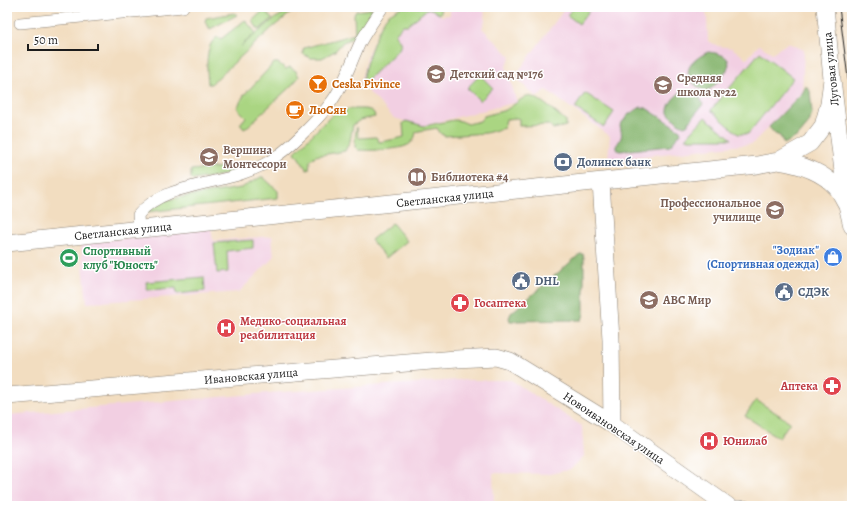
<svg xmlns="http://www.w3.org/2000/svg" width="859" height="513" font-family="Alegreya,serif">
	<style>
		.built { fill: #f2cfe2 }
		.green { fill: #aad582; stroke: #63784f }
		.forest { fill: #87b670; stroke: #526946 }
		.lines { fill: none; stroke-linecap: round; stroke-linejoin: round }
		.minor-casing { stroke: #877c6e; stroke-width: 12 }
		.primary-casing { stroke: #877c6e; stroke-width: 18 }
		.minor { stroke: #fff; stroke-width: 11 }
		.primary { stroke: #fff; stroke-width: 17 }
		.tram { stroke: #1c1c1c; stroke-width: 1 }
		.labels { text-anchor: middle; stroke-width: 3; stroke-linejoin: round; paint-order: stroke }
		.street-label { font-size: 12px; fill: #1c1c1c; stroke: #fff }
		.education-label { font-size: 12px; font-weight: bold; fill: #785e54; stroke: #fff; text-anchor: start }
		.food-label { font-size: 12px; font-weight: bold; fill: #c56008; stroke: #fff; text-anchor: start }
		.service-label { font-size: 12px; font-weight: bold; fill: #4e5e75; stroke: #fff; text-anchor: start }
		.shop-label { font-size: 12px; font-weight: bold; fill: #366cbe; stroke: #fff; text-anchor: end }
		.leisure-label { font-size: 12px; font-weight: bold; fill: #27864d; stroke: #fff; text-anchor: start }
		.health-label { font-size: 12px; font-weight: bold; fill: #be3a42; stroke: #fff; text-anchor: start }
	</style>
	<rect width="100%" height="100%" fill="#fff"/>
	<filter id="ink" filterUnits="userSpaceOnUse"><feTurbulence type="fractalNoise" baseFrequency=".025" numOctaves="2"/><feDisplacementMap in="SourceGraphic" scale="8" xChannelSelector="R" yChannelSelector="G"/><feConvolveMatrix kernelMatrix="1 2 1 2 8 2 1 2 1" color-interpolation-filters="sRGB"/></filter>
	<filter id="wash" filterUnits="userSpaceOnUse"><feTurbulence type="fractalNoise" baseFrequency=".012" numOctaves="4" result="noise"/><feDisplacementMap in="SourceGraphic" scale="16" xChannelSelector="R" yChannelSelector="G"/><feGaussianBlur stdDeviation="0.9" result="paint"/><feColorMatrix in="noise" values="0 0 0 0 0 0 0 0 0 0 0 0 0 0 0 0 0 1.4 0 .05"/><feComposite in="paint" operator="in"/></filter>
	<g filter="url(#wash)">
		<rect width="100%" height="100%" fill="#f2ddc0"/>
		<path class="built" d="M401 7H435L441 16 450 15V7H484L485 21 482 28 511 57 506 66 517 102 422 126 394 118 360 83 367 56 379 29 388 15Z
			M566 7H704L707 17 708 41 718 46 732 48 747 59 759 45 772 53 788 43 804 50 802 92 752 144 608 160 610 136 546 90 537 97 527 89 519 80 518 72Z
			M211 228 213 241 272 236 274 257 239 292 87 303 81 247 85 244 89 242Z
			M458 380H511L582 426 584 456 571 469 550 474 493 473 494 506H7V415L268 393Z"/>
		<path class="green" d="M288 7H298L272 28 211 84H208C207 72 204 43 218 37L221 39 245 20 256 33 241 46 274 19 283 14Z
			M402 7H440L441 13 439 14 431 9H427L408 25H403L395 34C398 40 403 42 399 49L363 84C360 74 380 22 388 15 392 12 398 9 402 7Z
			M574 7H592L579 24 567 15Z
			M370 9H373V15L358 36 343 42 335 51 322 58H311L303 54V50L304 48 355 34 354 15 356 11Z
			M264 10 272 19 259 30 252 21Z
			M235 13 237 15 210 29 205 22 206 18Z
			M760 52 793 78 748 134H738L711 110Z
			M274 63H278L286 69 290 67 296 71 299 77 291 86 246 128 244 129 240 124 246 117 237 108 238 106 244 95Z
			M480 75 493 88 480 101 467 88Z
			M585 93 614 112 604 127 575 108Z
			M526 96C540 96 552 111 564 119L566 121V126L553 129 550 125 521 126H519V119L517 118 506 119 504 128 486 133 445 136 441 134 437 128 419 131 416 132C415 138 413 142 408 145 399 150 368 151 358 150L355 147C355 142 355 130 357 127L358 137 360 138 376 137 379 142C387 141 395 139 404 137L403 123 406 121 424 126 454 120 461 121 468 124 480 121 484 116 506 110Z
			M351 109H364L370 110 374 113 375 117 360 120 353 125 350 141 345 151 315 156 310 161 309 169 307 170 295 152 336 111Z
			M705 117 732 139H685Z
			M235 166 238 169 235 173 193 180 191 178V170Z
			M261 177H263L278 191V198L146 212V210L167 200 182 197 241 188Z
			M392 223 407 241 386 258 371 240Z
			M253 240V248L227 251 228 272 217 273 214 243Z
			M204 277 205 291 177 294 176 288 147 290 146 282Z
			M756 400 790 422 779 438 745 416Z"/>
		<path class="forest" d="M708 52C728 54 736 61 721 78 716 84 712 90 704 91 679 76 686 63 708 52Z
			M806 86 810 91 812 113 809 123 798 136 784 144 780 136 775 134 769 127 803 92Z
			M689 90 700 98 703 104 687 125 684 126 678 123 668 113C667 103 678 91 689 90Z
			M641 107 646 108 680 130 681 133 670 146 620 151 616 149V146C623 136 622 136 620 125L629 114Z
			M580 254H583L584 258V314L582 320 510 321 509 318 511 313Z"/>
	</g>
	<g filter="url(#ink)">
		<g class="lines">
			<defs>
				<path id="minor" d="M20 23 183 7
					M139 230 138 215C160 187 208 185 241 174 250 171 260 167 268 162 287 151 319 119 332 101 345 83 351 62 360 43 367 30 375 19 383 7
					M733 506H745"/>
				<path id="primary" d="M825 7 832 79 847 205 852 226
					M778 161C799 164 821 170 836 187 840 191 843 198 846 203
					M601 182 611 339 612 424
					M7 243 757 165 778 161 810 143 823 126 829 104 832 79
					M7 396 456 359 496 357 510 361 612 424 728 506"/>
			</defs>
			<use href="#minor" class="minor-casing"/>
			<use href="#primary" class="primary-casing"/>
			<use href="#minor" class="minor"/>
			<use href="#primary" class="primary"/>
			<path class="tram" d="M839 7 852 110"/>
		</g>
	</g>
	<defs>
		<symbol id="school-disc" viewBox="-11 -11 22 22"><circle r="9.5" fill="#8d6e63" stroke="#fff"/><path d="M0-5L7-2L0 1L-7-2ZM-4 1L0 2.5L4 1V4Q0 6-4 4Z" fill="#fff"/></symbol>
		<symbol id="bar-disc" viewBox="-11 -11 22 22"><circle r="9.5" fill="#e8710a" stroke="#fff"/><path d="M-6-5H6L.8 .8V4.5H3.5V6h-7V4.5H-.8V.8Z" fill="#fff"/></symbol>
		<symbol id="cafe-disc" viewBox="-11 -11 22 22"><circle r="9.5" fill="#e8710a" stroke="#fff"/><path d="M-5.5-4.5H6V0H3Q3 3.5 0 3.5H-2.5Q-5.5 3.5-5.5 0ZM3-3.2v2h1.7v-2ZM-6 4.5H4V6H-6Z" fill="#fff"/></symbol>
		<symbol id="bank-disc" viewBox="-11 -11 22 22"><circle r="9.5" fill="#5c6f8a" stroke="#fff"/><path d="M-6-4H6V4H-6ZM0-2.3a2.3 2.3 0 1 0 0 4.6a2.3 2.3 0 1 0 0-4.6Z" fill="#fff"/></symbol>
		<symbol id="library-disc" viewBox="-11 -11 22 22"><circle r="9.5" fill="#8d6e63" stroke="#fff"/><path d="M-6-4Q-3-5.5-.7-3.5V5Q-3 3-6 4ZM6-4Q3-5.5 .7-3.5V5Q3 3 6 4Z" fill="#fff"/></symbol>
		<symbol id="university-disc" viewBox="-11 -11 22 22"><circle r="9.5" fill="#8d6e63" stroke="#fff"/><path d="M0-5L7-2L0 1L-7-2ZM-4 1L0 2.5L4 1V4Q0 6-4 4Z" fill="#fff"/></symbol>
		<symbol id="shop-disc" viewBox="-11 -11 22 22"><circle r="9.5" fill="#3f7fe0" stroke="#fff"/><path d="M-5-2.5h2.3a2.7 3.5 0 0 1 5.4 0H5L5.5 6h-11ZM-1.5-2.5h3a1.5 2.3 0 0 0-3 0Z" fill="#fff"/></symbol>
		<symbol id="stadium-disc" viewBox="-11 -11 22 22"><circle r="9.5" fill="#2e9e5b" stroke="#fff"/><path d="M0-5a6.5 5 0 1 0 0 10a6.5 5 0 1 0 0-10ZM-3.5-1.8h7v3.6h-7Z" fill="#fff"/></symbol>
		<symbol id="civic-disc" viewBox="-11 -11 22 22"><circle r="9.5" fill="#5c6f8a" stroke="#fff"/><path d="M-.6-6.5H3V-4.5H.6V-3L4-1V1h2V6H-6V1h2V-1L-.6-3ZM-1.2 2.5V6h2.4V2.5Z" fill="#fff"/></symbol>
		<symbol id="pharmacy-disc" viewBox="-11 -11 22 22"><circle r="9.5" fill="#e0444e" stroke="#fff"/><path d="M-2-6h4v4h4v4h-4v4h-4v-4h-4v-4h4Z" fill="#fff"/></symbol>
		<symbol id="hospital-disc" viewBox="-11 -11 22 22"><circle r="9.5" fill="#e0444e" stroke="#fff"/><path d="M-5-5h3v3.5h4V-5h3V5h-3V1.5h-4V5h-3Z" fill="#fff"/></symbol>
	</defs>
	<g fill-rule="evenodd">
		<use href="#school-disc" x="425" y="63" width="22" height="22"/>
		<use href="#bar-disc" x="307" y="73" width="22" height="22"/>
		<use href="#school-disc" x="652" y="74" width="22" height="22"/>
		<use href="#cafe-disc" x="284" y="99" width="22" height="22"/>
		<use href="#school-disc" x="198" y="146" width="22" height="22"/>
		<use href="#bank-disc" x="552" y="151" width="22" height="22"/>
		<use href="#library-disc" x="406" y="166" width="22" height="22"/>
		<use href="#university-disc" x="764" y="199" width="22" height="22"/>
		<use href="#shop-disc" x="822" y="246" width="22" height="22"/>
		<use href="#stadium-disc" x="58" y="247" width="22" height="22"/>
		<use href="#civic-disc" x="510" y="270" width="22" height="22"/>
		<use href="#civic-disc" x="773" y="281" width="22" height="22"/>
		<use href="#school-disc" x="638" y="289" width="22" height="22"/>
		<use href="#pharmacy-disc" x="449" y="292" width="22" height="22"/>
		<use href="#hospital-disc" x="215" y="317" width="22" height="22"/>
		<use href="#pharmacy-disc" x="821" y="375" width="22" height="22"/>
		<use href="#hospital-disc" x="698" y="430" width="22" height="22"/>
	</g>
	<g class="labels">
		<g class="street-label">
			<text transform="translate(831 69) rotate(-96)" y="4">Луговая улица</text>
			<text transform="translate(445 198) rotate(-6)" y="4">Светланская улица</text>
			<text transform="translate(123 231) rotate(-6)" y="4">Светланская улица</text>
			<text transform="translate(251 376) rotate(-5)" y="4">Ивановская улица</text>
			<text transform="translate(614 428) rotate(34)" y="4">Новоивановская улица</text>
		</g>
		<g class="education-label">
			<text x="450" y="78">Детский сад №176</text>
			<text x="677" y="82">Средняя<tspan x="677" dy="14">школа №22</tspan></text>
			<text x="223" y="154">Вершина<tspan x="223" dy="14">Монтессори</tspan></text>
			<text x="431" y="181">Библиотека #4</text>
			<text x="761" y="207" text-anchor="end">Профессиональное<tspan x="761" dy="14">училище</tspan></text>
			<text x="663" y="304">ABC Мир</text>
		</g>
		<g class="food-label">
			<text x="332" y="88">Ceska Pivince</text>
			<text x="309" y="114">ЛюСян</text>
		</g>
		<g class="service-label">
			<text x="577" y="166">Долинск банк</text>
			<text x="535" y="285">DHL</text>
			<text x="798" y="296">СДЭК</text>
		</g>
		<g class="shop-label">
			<text x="819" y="254">"Зодиак"<tspan x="819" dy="14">(Спортивная одежда)</tspan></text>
		</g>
		<g class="leisure-label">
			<text x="83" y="255">Спортивный<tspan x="83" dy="14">клуб "Юность"</tspan></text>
		</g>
		<g class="health-label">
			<text x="474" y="307">Госаптека</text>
			<text x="240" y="325">Медико-социальная<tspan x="240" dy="14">реабилитация</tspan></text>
			<text x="818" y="390" text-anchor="end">Аптека</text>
			<text x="723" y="445">Юнилаб</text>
		</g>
	</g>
	<rect width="859" height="513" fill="none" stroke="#fff" stroke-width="24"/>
	<path d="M28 44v6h70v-6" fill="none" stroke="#1c1c1c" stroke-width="2"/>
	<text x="34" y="44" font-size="12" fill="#1c1c1c" stroke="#ffffff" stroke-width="3" paint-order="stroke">50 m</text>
</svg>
